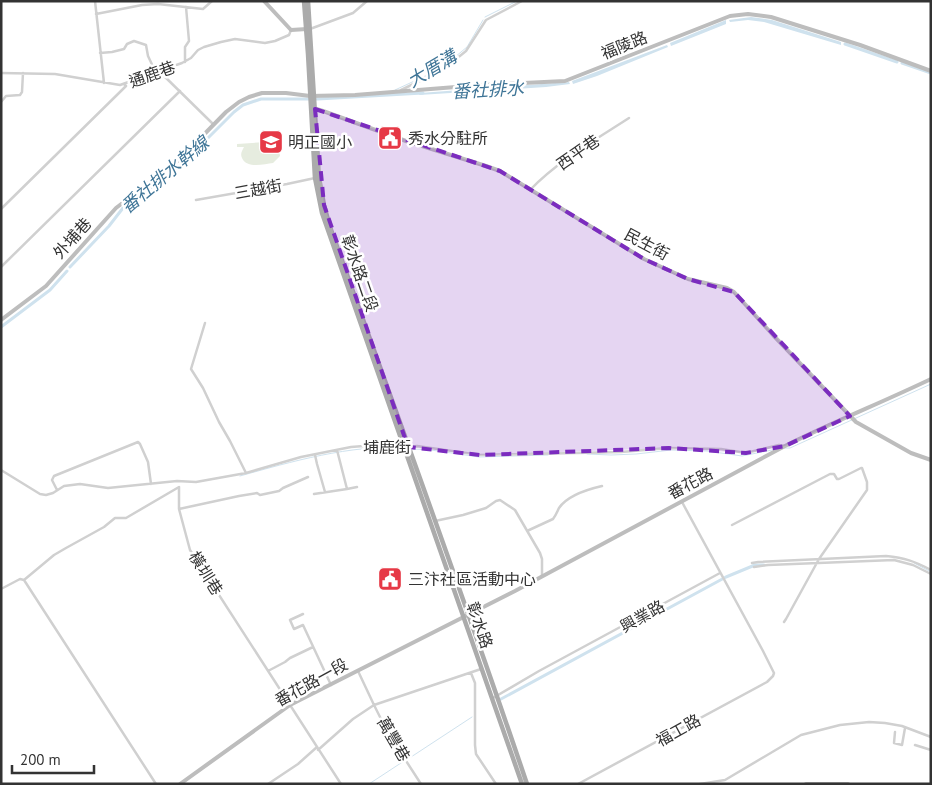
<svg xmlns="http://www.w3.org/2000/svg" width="932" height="785" font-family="'PT Sans','Noto Sans TC',sans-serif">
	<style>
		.green { fill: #e6ecdf }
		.water { fill: #cfe2ee }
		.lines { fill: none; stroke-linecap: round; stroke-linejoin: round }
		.stream { stroke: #cfe2ee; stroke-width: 1 }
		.canal { stroke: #cfe2ee; stroke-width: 3 }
		.street { stroke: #d0d0d0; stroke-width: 2.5 }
		.secondary { stroke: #bdbdbd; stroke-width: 4 }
		.primary { stroke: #ababab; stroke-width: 4.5 }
		.marked { fill: #7b2cbf; fill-opacity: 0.2; stroke: #7b2cbf; stroke-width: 4; stroke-dasharray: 10 6; stroke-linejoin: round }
		.labels { text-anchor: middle; stroke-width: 5; stroke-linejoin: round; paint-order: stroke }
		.street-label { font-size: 16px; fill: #333; stroke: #fff }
		.poi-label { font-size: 16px; fill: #333; stroke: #fff; text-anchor: start }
		.water-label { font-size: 18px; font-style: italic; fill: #3f7597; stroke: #fff }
	</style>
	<rect width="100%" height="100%" fill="#fff"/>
	<path class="green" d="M281 141 282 144 276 145 279 149 280 156 273 163C264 164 247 169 242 158 240 154 242 151 244 147H237V144Z"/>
	<path class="water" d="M751 17 772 20 841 42V45L764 22 748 20 730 22 729 20Z
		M726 20V24L671 46 670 43Z
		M667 45 668 47 597 76 573 84 572 81Z
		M569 82 570 84 546 87 419 95 420 93Z"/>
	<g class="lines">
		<path class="stream" d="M485 17 517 1
			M395 90 436 71 449 62 467 47 483 20
			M783 448H790L931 384
			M413 449 431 450 479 457 548 455
			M587 454 611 455 636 454 671 450 707 451 742 456 777 449
			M240 476C290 462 352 444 404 448
			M914 563 931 572
			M408 759 472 717
			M369 784 404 761"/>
		<path class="canal" d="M845 44 897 62
			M902 63 931 73
			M70 267 109 226 123 208 177 169 234 112 243 105 261 99H318L423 93
			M1 327 50 290 67 271
			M501 699 726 577 755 565H764"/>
		<path class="street" d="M95 1 104 83
			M96 14 142 5 158 4 203 9 212 1
			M310 29 353 13 367 1
			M100 53 112 52 124 49 127 44 134 41 146 45 148 56 156 73
			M185 62V47L189 41 186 7
			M160 72 213 124
			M1 73 55 74 120 85 182 63 191 58 198 50 204 47 221 42 235 39 265 43 275 41 289 35 291 30
			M401 90 430 76 450 64 466 51 486 20 522 1
			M1 102 6 96 20 95 22 92 23 73
			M530 190C558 161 595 140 629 118
			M196 200 287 184 315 178
			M1 209 123 89 126 86 124 84
			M1 267 180 91
			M205 323 191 369 203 388 219 422 230 441 246 473
			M409 447 417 446 480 455 621 452 669 448 721 449 746 453 779 445 784 446
			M337 450 347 489
			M315 455 317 464 325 492
			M1 470 40 494 46 495 53 493 64 486 80 484 108 488 177 481 196 482 246 473 301 457 351 447 389 444 403 446
			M57 490 52 480 54 476 138 442 140 444 148 462 151 484
			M314 494 347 489 357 487
			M179 509 239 496 257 493 260 495 279 491 283 488 308 477
			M435 521 463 515 486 508 496 501 500 500 515 510 540 553 542 559V576
			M732 525 830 474H834L837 479H839L861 468H862L867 482V490L819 559 786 619 784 622
			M527 531 553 519C556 515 557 512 559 508 567 496 589 489 602 486
			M752 563 758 562 886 556C905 558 914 561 931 570
			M754 567 768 565 894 560 913 565 931 574
			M24 580 156 784
			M1 589 20 579 24 580 54 555 66 548 104 527 115 518H126L179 487V509L190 550 341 784
			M303 614 290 620 294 629 303 625 331 685
			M268 671 285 662 290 658 313 647
			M358 671 374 705 481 669
			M471 673 475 683V745L476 754 496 784
			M493 698 539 671 720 573
			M895 732 894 743 902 745 905 728
			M915 745 931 750
			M318 750 353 719 374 705 388 733 421 784
			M268 784 298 764 317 747
			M578 784 767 682 773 676 774 673 763 651 682 502
			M700 784 725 780 801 735 840 725 869 722 885 723 902 726 931 737"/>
		<path class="secondary" d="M264 1 291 30 307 29
			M313 108 323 111 406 141 486 166 500 171 644 259 688 279 727 288 734 292 773 335 856 422 911 453 931 460
			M1 320 46 286 116 208 180 159 226 112 239 102 249 97 262 93H286L310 96 355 95 481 85 565 81 730 16 748 14 771 17 860 45 931 71
			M180 784 290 705 515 591 785 446C833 422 883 402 931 379
			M806 784H848"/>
		<path class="primary" d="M304 1 308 54 315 178 322 213 522 784
			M308 1 319 178 324 205 330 227C396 413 464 597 527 784"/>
	</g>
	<path class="marked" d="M315 109 500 171 644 259 688 279 734 292 850 416 785 446 746 453 669 448 480 455 408 447 324 205Z"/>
	<defs>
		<symbol id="civic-square" viewBox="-11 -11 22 22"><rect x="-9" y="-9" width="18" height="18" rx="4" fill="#e63946" stroke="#fff"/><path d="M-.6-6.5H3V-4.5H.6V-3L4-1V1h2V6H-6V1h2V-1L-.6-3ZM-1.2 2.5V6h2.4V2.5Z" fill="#fff"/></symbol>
		<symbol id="school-square" viewBox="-11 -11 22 22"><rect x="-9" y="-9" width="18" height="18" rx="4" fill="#e63946" stroke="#fff"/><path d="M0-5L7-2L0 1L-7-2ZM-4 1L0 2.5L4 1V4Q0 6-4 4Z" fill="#fff"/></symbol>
	</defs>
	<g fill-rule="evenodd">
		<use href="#civic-square" x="376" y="124" width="28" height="28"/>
		<use href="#school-square" x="257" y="128" width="28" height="28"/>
		<use href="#civic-square" x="376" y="565" width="28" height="28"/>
	</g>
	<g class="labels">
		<g class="street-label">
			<text transform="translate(624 45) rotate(-22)" y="6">福陵路</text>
			<text transform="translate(152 74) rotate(-20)" y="6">通鹿巷</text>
			<text transform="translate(578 152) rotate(-35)" y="6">西平巷</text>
			<text transform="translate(258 189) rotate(-10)" y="6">三越街</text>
			<text transform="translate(72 238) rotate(-48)" y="6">外埔巷</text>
			<text transform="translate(647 244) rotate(28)" y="6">民生街</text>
			<text transform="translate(360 273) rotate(71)" y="6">彰水路二段</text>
			<text x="387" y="453">埔鹿街</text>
			<text transform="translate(690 483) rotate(-28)" y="6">番花路</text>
			<text transform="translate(206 573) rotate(58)" y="6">橫圳巷</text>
			<text transform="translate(642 616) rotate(-29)" y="6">興業路</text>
			<text transform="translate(480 625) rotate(71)" y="6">彰水路</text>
			<text transform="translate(311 682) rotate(-29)" y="6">番花路一段</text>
			<text transform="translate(678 730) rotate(-29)" y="6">福工路</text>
			<text transform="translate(394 739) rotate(60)" y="6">萬豐巷</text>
		</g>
		<g class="poi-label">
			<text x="408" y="144">秀水分駐所</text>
			<text x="288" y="148">明正國小</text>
			<text x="408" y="585">三汴社區活動中心</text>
		</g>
		<g class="water-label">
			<text transform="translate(432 69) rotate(-31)" y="6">大厝溝</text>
			<text transform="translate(488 90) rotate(-3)" y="6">番社排水</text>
			<text transform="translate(165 175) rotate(-40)" y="6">番社排水幹線</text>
		</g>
	</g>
	<rect width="932" height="785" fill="none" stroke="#333333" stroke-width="5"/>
	<path d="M12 765v8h82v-8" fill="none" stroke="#333333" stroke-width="2.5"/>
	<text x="20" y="765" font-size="15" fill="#333333" stroke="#ffffff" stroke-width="4" paint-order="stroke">200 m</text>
</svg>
